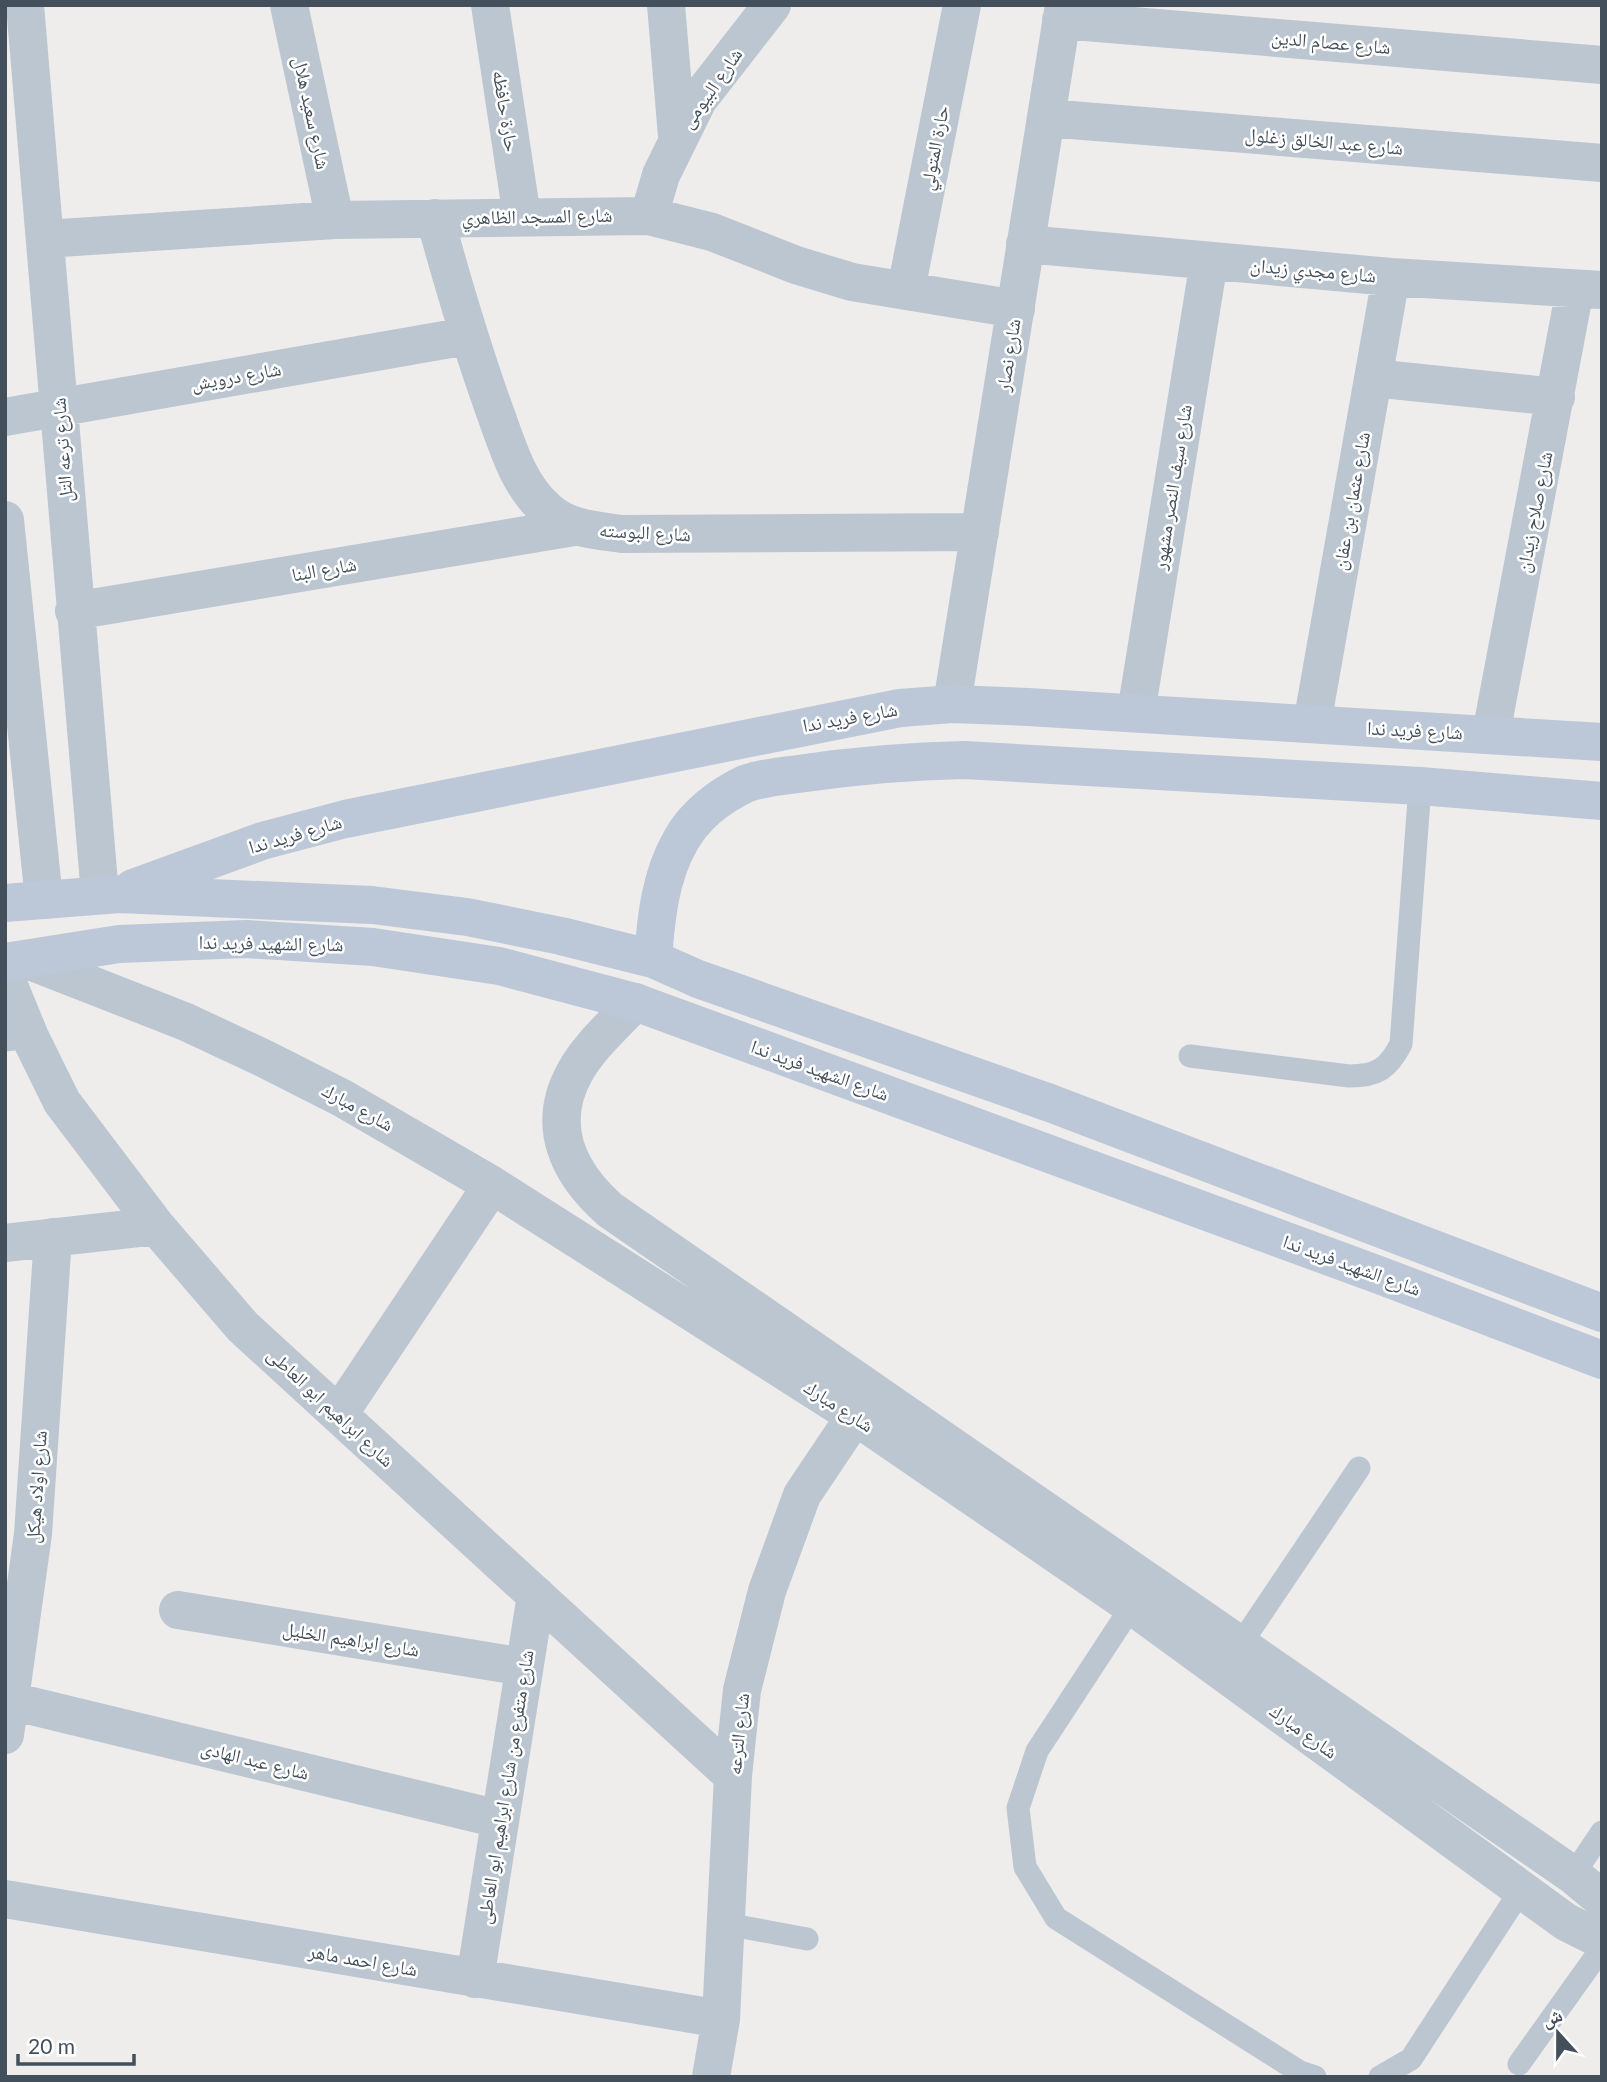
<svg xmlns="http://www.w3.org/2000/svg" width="1607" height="2082" font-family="Lato,'Noto Naskh Arabic',sans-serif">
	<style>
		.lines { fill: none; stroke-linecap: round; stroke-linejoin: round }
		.lane { stroke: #bbc6d0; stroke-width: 23 }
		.street { stroke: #bbc6d0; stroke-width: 38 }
		.secondary { stroke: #bcc8d7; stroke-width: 38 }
		.labels { text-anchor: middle; stroke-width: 5; stroke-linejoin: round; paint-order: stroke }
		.street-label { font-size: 19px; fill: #434f5b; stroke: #fff }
	</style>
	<rect width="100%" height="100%" fill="#efecec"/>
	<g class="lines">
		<path class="lane" d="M5 1040 30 1037
			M1190 1056 1349 1076C1377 1076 1388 1069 1401 1044L1420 786
			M1132 1606 1037 1751 1018 1808 1025 1867 1056 1918 1300 2072 1315 2077
			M1240 1645 1359 1468
			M1573 1875 1602 1832
			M726 1924 807 1939
			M1519 2064 1602 1948
			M1380 2077 1411 2059 1521 1890"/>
		<path class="street" d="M25 5 100 895
			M289 5 335 220
			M490 5 522 217
			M666 5 677 136
			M1061 20 1602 65
			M1046 118 1602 163
			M649 216 661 175 698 100 772 5
			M435 218C453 284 472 348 495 412 508 447 518 485 547 510 568 529 595 530 622 534L980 532
			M45 239 335 220 649 216 712 232 796 265 852 282 1016 309
			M1025 244 1391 277 1602 290
			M906 290 962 5
			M1373 378 1556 397
			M5 417 467 336
			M5 520 44 900
			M74 611 574 527
			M952 704 1064 5
			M1136 713 1209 261
			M1312 724 1391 277
			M1491 734 1575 289
			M25 959 186 1022 265 1059 342 1098 492 1185 855 1416 1132 1606 1566 1922 1602 1940
			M5 976 30 1037 62 1102 156 1226 243 1327 733 1776
			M635 1002C615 1024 589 1046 575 1072 545 1126 568 1173 610 1210L1573 1875 1602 1899
			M5 1243 156 1226
			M339 1414 492 1185
			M178 1610 524 1667
			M11 1701 499 1819
			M5 1735 33 1534 53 1237
			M5 1899 721 2019
			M475 1979 536 1595
			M711 2077 721 2019 733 1776 742 1690 767 1591 802 1495 855 1416"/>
		<path class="secondary" d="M133 888 262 841 345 819 900 708 952 704 1028 707 1602 742
			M5 903 119 894 372 905 467 917 561 936 653 959 698 979 1050 1103 1602 1313
			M653 959C656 918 660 876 681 840 695 815 720 796 745 784 760 778 781 776 798 774 853 766 908 761 964 760L1420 786 1602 801
			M5 962 119 944 246 939 373 947 499 966 635 1002 1379 1275 1602 1360"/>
	</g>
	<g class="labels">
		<g class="street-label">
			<text transform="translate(1331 42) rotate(5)" y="7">شارع عصام الدين</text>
			<text transform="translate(711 88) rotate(-55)" y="7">شارع البيومى</text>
			<text transform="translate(506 111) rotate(81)" y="7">حارة حافظه</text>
			<text transform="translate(312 113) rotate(78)" y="7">شارع سعيد هلال</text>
			<text transform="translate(1324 141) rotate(5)" y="7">شارع عبد الخالق زغلول</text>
			<text transform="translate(934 148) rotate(-79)" y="7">حارة المتولي</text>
			<text transform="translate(537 216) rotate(-1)" y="7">شارع المسجد الظاهري</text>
			<text transform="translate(1313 270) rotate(5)" y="7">شارع مجدي زيدان</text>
			<text transform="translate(1008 355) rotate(-81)" y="7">شارع نصار</text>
			<text transform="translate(236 376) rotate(-10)" y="7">شارع درويش</text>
			<text transform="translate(62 450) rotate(-94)" y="7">شارع ترعه التل</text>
			<text transform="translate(1172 487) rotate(-81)" y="7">شارع سيف النصر مشهور</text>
			<text transform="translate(1351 501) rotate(-80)" y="7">شارع عثمان بن عفان</text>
			<text transform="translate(1534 512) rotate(-79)" y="7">شارع صلاح زيدان</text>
			<text transform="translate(645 532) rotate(3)" y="7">شارع البوسته</text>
			<text transform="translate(324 569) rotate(-10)" y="7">شارع البنا</text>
			<text transform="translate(850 717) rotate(-10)" y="7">شارع فريد ندا</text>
			<text transform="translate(1415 730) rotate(3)" y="7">شارع فريد ندا</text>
			<text transform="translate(295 834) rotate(-16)" y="7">شارع فريد ندا</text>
			<text transform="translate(271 943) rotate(1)" y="7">شارع الشهيد فريد ندا</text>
			<text transform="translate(820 1070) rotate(20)" y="7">شارع الشهيد فريد ندا</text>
			<text transform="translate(358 1107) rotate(29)" y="7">شارع مبارك</text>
			<text transform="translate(1352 1265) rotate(20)" y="7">شارع الشهيد فريد ندا</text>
			<text transform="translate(839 1406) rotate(33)" y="7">شارع مبارك</text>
			<text transform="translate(331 1407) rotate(43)" y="7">شارع ابراهيم ابو العاطى</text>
			<text transform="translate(36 1487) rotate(-86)" y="7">شارع اولاد هيكل</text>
			<text transform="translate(351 1639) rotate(9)" y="7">شارع ابراهيم الخليل</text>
			<text transform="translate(1304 1731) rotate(36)" y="7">شارع مبارك</text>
			<text transform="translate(738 1734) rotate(-84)" y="7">شارع الترعه</text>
			<text transform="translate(255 1760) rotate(14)" y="7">شارع عبد الهادى</text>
			<text transform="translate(505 1787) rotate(-81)" y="7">شارع متفرع من شارع ابراهيم ابو العاطى</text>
			<text transform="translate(363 1960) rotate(10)" y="7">شارع احمد ماهر</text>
		</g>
	</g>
	<rect width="1607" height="2082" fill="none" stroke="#434f5b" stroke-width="14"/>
	<g transform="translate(1558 2033) rotate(339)" stroke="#ffffff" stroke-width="5" paint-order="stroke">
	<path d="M0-5L12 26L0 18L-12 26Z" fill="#434f5b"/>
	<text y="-10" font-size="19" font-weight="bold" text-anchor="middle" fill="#434f5b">ش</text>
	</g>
	<path d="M18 2054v10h116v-10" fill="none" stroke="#434f5b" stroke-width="3.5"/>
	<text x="28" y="2054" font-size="21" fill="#434f5b" stroke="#ffffff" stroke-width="5" paint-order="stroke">20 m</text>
</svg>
